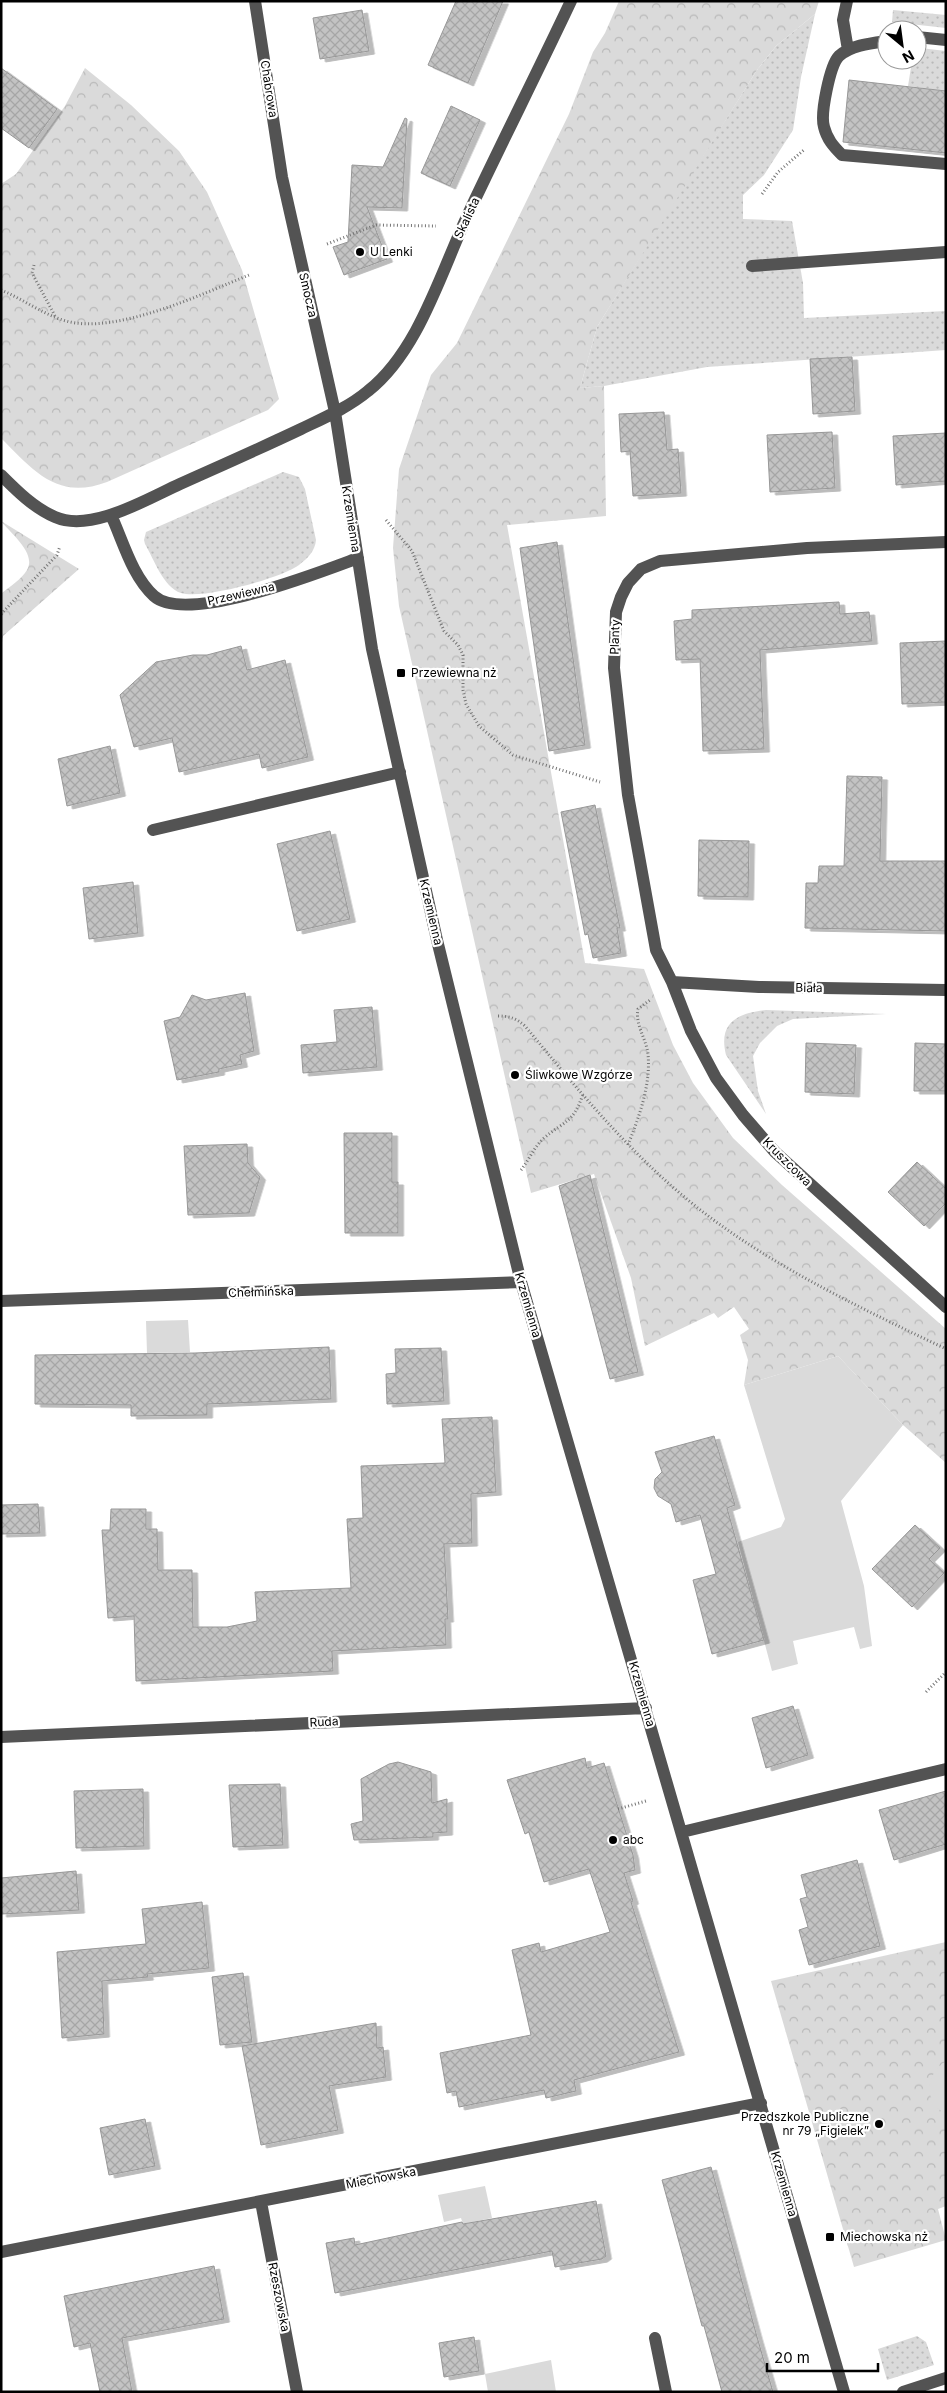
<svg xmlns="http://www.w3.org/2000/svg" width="947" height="2393" font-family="Inter,sans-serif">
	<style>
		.grass { fill: url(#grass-dots) }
		.forest { fill: url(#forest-crowns) }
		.garden { fill: #dadada }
		.building { fill: url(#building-cross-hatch); stroke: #979797; filter: url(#shadow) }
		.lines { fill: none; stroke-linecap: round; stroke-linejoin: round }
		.path { stroke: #757575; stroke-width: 3; stroke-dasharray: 1 2.5; stroke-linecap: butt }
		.minor { stroke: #535353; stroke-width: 12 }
		.poi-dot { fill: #000; stroke: #fff; stroke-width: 2 }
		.labels { text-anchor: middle; stroke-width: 4.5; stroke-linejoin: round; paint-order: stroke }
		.street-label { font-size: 12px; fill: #000; stroke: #fff }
		.poi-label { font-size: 12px; fill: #000; stroke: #fff; text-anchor: start }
	</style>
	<defs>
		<pattern id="grass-dots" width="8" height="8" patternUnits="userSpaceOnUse" patternTransform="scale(1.25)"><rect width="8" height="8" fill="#dadada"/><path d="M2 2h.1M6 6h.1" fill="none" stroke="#b9b9b9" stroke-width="1.8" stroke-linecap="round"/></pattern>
		<pattern id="forest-crowns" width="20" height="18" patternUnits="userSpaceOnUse" patternTransform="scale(1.25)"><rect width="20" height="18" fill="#dadada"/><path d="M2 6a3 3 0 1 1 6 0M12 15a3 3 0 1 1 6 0" fill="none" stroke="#b9b9b9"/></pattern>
		<pattern id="building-cross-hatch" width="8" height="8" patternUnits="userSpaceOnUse" patternTransform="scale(1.25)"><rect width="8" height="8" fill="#c3c3c3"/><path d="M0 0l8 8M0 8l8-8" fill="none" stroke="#a6a6a6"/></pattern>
		<filter id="shadow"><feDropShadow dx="5.5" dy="3" stdDeviation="0" flood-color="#0004"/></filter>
	</defs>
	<rect width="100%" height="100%" fill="#fff"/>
	<path class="grass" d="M893 10 946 15V28L892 22Z
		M815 14 801 77 793 130 764 175 743 195V219L792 221 803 283 804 318 946 311V350L707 367 604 386 580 388 597 327 667 213 757 70 776 46Z
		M920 48 946 51V91L908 86 912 61 917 60V51Z
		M283 472 299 477 305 489 316 540C315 551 308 558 299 565 282 578 202 600 181 593 163 587 154 559 145 544L144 540 146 532Z
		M766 1010 886 1014 793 1019 777 1026 760 1043 753 1056 758 1091 766 1114 726 1055C718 1023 737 1013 766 1010Z
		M917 2336 926 2342 934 2365 887 2380 878 2349Z"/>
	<path class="forest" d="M619 1H819L815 14 776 46 757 70 597 327 580 388 604 386 606 516 507 525 585 963 644 969 673 1045 693 1083 733 1138 782 1185 946 1329V1463L903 1425 838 1356 744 1385 748 1360 740 1335 749 1329 734 1307 718 1318 714 1313 645 1346 631 1278 594 1174 531 1193 399 606 393 548 399 469 431 375 457 343 569 114 593 52 605 33Z
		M85 68 131 105 179 151 207 192 242 270 279 399 268 410 107 482C57 501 33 470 1 438V184L16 174 65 106Z
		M1 521 79 569 3 636 1 649V594C9 587 22 579 27 570 37 553 10 533 1 521Z
		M946 1942V2206L938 2209 946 2240 854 2267 771 1981Z"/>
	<path class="garden" d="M188 1320 190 1352 147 1353 146 1321Z
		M838 1356 903 1425 841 1501 864 1586 872 1646 860 1649 854 1627 793 1641 798 1664 772 1671 738 1542 781 1527 785 1519 744 1385Z
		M946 2061V2114C923 2102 925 2074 946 2061Z
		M485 2186 492 2218 463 2224 461 2218 444 2222 438 2195Z
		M551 2360 556 2392H488L485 2374Z"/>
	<path class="building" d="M456 1H503L468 83 428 65Z
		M362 10 369 51 320 59 313 18Z
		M1 68 57 109 29 148 1 128Z
		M849 80 946 91V153L843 142Z
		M451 106 480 120 450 186 421 173Z
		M405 118 407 119 402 208 367 207 387 259 344 275 333 247 348 242 352 165 383 167Z
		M852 357 855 411 813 414 810 359Z
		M664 412 667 450 678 449 681 493 633 496 630 451 621 452 619 414Z
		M832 432 835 488 770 492 767 435Z
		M946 433V481L896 485 893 436Z
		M557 542 585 745 549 751 520 548Z
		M839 602 840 614 869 612 872 641 760 650 764 749 703 751 700 659 676 660 674 621 692 619V610Z
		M946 641V702L902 704 900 643Z
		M241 646 247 670 285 660 308 757 262 768 259 754 179 772 172 738 134 747 120 695 156 662 193 655H207Z
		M110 746 120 793 67 806 58 759Z
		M847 776 882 777 880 861H946V931L805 928 806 883H818L819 866H844Z
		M595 805 620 928H617L621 953 593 958 588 934 585 935 561 812Z
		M330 831 350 919 297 931 277 844Z
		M699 840 749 841 748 897 698 896Z
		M133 882 138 933 89 939 83 888Z
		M245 993 254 1051 240 1055 242 1064 219 1069V1072L177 1080 164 1021 180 1017 192 995 206 1000Z
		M372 1007 377 1067 303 1073 301 1045 337 1042 334 1010Z
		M806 1043 856 1045 854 1094 805 1092Z
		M915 1043 946 1044V1091H914Z
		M344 1133H392V1182H398V1233H345Z
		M247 1144 248 1163 260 1177 249 1213 188 1215 184 1146Z
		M917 1162 946 1189V1203L924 1226 888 1192Z
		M590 1175 638 1372 610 1379 559 1186Z
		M329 1347 331 1399 207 1404V1415L131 1416V1405L35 1404V1355L195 1353Z
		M441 1348 444 1401 387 1404 386 1374 396 1373 395 1349Z
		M492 1417 496 1492 471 1494 472 1543 444 1544 448 1619H445L446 1645 332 1651 333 1671 136 1681 134 1616 108 1618 102 1530H110L111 1509H146V1529H157L158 1570H192L193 1627H227L257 1621 255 1592 351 1588 347 1519 363 1518 361 1466 445 1463 442 1419Z
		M714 1436 735 1505 727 1508 764 1640 712 1654 693 1580 716 1574 700 1515 676 1522 671 1504 658 1496 654 1488 655 1479 662 1472 655 1452Z
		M38 1504 40 1533 1 1534V1505Z
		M915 1525 940 1548 929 1559 944 1573 912 1607 872 1569Z
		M793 1706 808 1755 766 1768 752 1718Z
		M585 1758 587 1768 604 1763 633 1855 635 1870 624 1873 633 1901 631 1902 679 2052 574 2080 576 2091 546 2098 544 2090 459 2107 456 2091 447 2093 440 2053 531 2035 512 1950 539 1943 541 1952 610 1932 589 1869 544 1882 529 1832 525 1834 507 1780Z
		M398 1762 431 1772 432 1803 447 1799V1832L433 1833V1837L354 1840 351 1824 363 1821 361 1779 389 1764Z
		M280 1784 283 1845 233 1847 229 1785Z
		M143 1789 144 1846 76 1848 74 1791Z
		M946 1791V1844L894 1860 879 1810Z
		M857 1860 880 1946 809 1965 799 1930 808 1927 800 1899 807 1897 801 1875Z
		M76 1871 79 1910 1 1914V1878Z
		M202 1902 209 1968 147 1974 148 1977 102 1981 104 2034 62 2038 57 1952 146 1944 142 1909Z
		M243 1973 252 2042 220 2045 212 1977Z
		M376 2023 377 2048 383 2047 386 2077 329 2086 338 2130 261 2145 242 2046Z
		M145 2119 155 2166 109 2175 100 2128Z
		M711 2167 757 2337 773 2392H722L704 2326H702L662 2180Z
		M596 2201 606 2256 602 2259 555 2267 552 2251 335 2293 326 2243 354 2238 355 2245 462 2222 463 2224Z
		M214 2266 224 2319 122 2338 132 2392H100L90 2343 74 2347 64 2296Z
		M474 2337 479 2371 444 2377 439 2343Z"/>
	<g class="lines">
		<path class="path" d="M762 194 778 172 805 149
			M327 244 376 225 436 226
			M34 265 32 273 55 316
			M1 290C23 299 44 315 66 321 116 335 202 294 249 275
			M386 520 412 551 444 631 458 645 463 655V690L466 704 479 726 513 755 600 782
			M1 614 57 555 60 546
			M498 1016C509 1016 516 1018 525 1026 583 1096 641 1167 715 1221 786 1273 867 1311 946 1349
			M628 1145C639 1117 651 1085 648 1054 646 1038 635 1025 638 1009L650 1000
			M521 1170C529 1160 534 1147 544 1138 565 1120 573 1124 583 1094
			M926 1692 946 1672
			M618 1809 646 1801"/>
		<path class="minor" d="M255 1 282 177 335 412 372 649 437 940 521 1282 844 2392
			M847 1 843 20 848 50
			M917 37 946 40
			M887 41C872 43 851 45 839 56 830 65 820 114 824 127 827 139 833 146 842 155L946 164
			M752 266 946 252
			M1 475C17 491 34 508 55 517 91 533 147 499 180 484 220 466 261 448 301 429 324 418 349 407 368 391 420 350 442 268 470 210 503 140 538 71 571 1
			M111 515C123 541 132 576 154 596 186 625 320 572 358 558
			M946 542 807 548 660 561 641 569 628 583 621 597 616 612 614 668 628 795 656 950 672 982 691 1031 716 1078 743 1115 775 1152 946 1307
			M153 830 400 772
			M672 982 759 987 946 990
			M1 1301 521 1282
			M1 1737 646 1708
			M682 1832 946 1769
			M261 2202 297 2392
			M1 2252 761 2103
			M655 2338 666 2392
			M903 2392 946 2378"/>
	</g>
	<g class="poi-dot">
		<circle cx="360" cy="252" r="5"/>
		<rect x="396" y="668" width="10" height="10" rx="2.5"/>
		<circle cx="515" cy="1075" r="5"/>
		<circle cx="613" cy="1840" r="5"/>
		<circle cx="879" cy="2124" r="5"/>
		<rect x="825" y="2232" width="10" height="10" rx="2.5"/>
	</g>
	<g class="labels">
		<g class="street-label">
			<text transform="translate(269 89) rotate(81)" y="4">Chabrowa</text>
			<text transform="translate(467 218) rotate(-65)" y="4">Skalista</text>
			<text transform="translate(308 295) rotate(77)" y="4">Smocza</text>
			<text transform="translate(351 519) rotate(81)" y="4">Krzemienna</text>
			<text transform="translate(241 594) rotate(-13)" y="4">Przewiewna</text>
			<text transform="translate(615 637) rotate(-88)" y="4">Planty</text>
			<text transform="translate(431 912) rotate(77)" y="4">Krzemienna</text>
			<text transform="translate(809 988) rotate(1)" y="4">Biała</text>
			<text transform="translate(787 1162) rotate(45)" y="4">Kruszcowa</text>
			<text transform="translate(261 1292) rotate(-2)" y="4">Chełmińska</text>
			<text transform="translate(528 1305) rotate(74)" y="4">Krzemienna</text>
			<text transform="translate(642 1694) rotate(74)" y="4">Krzemienna</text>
			<text transform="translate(324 1722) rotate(-3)" y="4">Ruda</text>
			<text transform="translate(381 2178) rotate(-11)" y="4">Miechowska</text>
			<text transform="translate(784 2184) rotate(74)" y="4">Krzemienna</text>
			<text transform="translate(279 2297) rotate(79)" y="4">Rzeszowska</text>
		</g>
		<g class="poi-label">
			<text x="370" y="256">U Lenki</text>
			<text x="411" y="677">Przewiewna nż</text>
			<text x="525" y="1079">Śliwkowe Wzgórze</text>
			<text x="623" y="1844">abc</text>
			<text x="869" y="2121" text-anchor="end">Przedszkole Publiczne<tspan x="869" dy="14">nr 79 „Figielek”</tspan></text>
			<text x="840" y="2241">Miechowska nż</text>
		</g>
	</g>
	<rect width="947" height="2393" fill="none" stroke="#000000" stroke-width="5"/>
	<g transform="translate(902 45) rotate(151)"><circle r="24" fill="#ffffff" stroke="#999999"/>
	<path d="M0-4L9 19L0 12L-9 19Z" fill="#000000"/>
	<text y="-8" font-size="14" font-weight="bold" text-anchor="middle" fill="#000000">N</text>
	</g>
	<path d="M767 2363v8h111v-8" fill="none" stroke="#000000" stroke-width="2.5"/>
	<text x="774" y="2363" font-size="15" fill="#000000" stroke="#ffffff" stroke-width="4" paint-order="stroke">20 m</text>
</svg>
